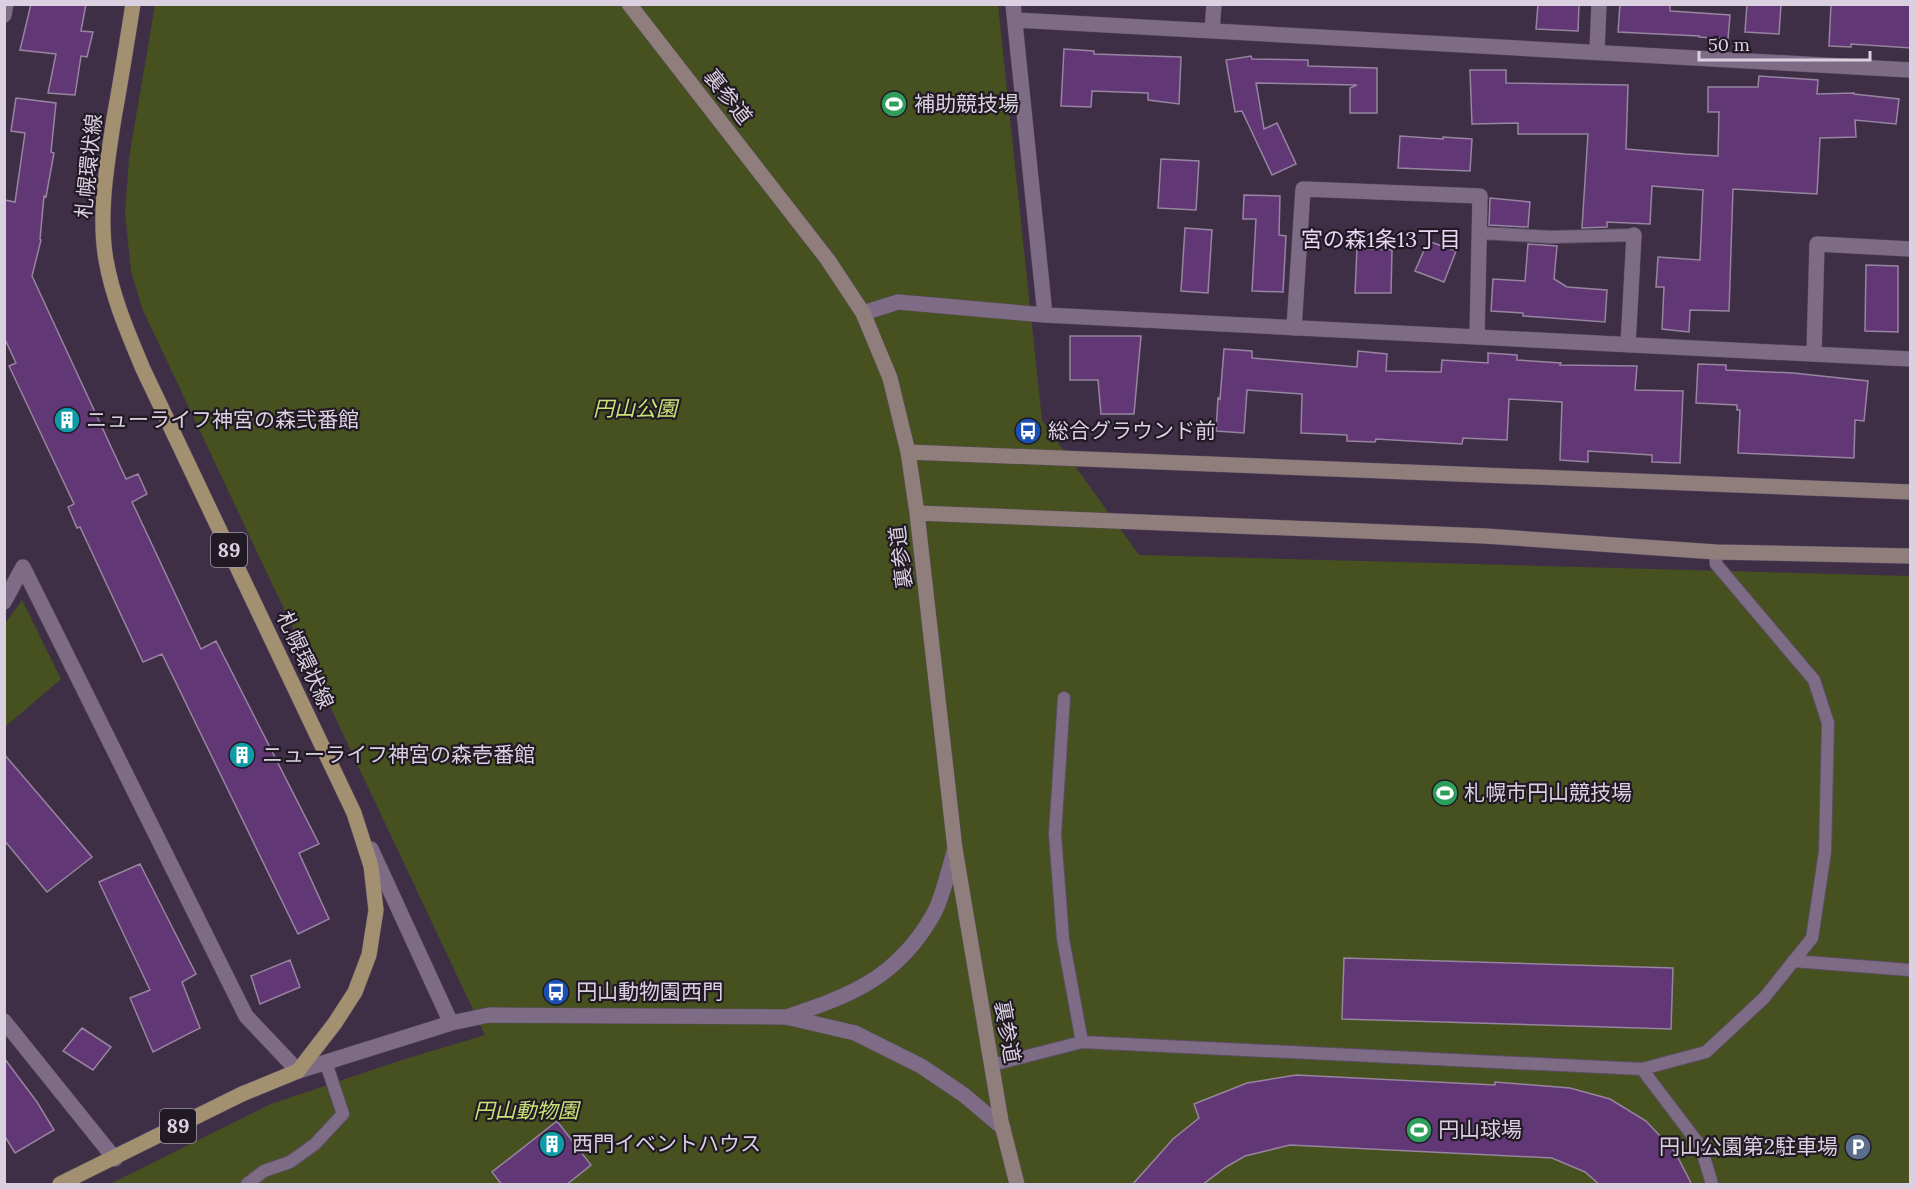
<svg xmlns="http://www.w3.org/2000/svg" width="1915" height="1189" font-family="Lora,'Noto Sans JP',serif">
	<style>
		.green { fill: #46511f }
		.building { fill: #623775; stroke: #9784a0; stroke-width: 1.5 }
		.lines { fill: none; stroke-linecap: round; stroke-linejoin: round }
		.lane-casing { stroke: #5b4e62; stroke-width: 14 }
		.street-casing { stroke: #5b4e62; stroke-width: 16 }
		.secondary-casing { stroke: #5b4e62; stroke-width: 16 }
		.primary-casing { stroke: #5b4e62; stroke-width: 16 }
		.lane { stroke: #7e6c87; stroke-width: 12 }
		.street { stroke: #7e6c87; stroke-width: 15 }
		.secondary { stroke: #907e7c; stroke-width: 15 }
		.primary { stroke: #a39071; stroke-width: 15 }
		.labels { text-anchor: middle; stroke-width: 4.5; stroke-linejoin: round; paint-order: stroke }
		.shield { fill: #211a25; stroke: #a299a7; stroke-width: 1.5 }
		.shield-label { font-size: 20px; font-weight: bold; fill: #dad0df }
		.street-label { font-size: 21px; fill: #dad0df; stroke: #211a25 }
		.poi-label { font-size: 21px; fill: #dad0df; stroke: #211a25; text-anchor: start }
		.park-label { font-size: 21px; font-style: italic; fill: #c9e376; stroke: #211a25 }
		.neighbourhood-label { font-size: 22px; fill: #ead6f4; stroke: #211a25 }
	</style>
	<rect width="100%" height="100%" fill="#3f2f46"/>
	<path class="green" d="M155 5H998L1042 420 1139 555 1910 576V1184H110L271 1104 402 1060 485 1035 142 308 131 271 125 213 129 158Z
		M22 600 61 679 5 727V624Z"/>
	<path class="building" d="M31 4H86L81 31 93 32 87 57 81 56 75 95 48 93 56 54 20 50Z
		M1538 4H1579L1578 31 1536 29Z
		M1620 4H1670V11L1730 15 1728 39 1699 37V36L1618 32Z
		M1747 4H1781L1779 34 1745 32Z
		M1831 4H1911V48L1851 44V47L1829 46Z
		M1064 49 1094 51V54L1181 57 1179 104 1148 100V93L1092 91 1091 107 1061 106Z
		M1251 56 1252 59 1308 60V66L1377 68V113H1350V88L1357 85 1256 83 1264 129 1277 123 1296 164 1272 175 1242 111 1235 112 1226 60Z
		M1470 70H1506V83L1628 85 1626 149 1685 154 1718 156 1719 112H1708V87H1758L1759 76 1818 80 1817 94 1854 93V94L1899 99 1896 124 1855 120 1856 137 1820 138 1817 194 1733 189 1729 311 1690 310 1689 332 1662 329 1664 287H1656L1658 257 1700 260 1703 190 1652 186 1650 224 1607 222V227L1582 228 1588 134H1518V123L1472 124Z
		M16 98 56 103 51 152 54 153 46 197 44 196 40 239 41 240 32 276 126 479 138 474 147 494 132 502 201 649 216 641 319 844 299 853 329 919 298 934 162 654 143 662 80 527 77 528 68 507 74 504 9 366 16 363 4 337V200L15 202 25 133 11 131Z
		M1400 136 1443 139V137L1472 139 1470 171 1398 168Z
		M1161 159 1199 161 1196 210 1158 208Z
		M1244 195 1280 196 1279 235 1286 236 1283 292 1252 291 1256 219H1243Z
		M1490 198 1530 202 1528 227 1489 225Z
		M1185 228 1212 230 1208 293 1181 291Z
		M1428 241 1456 251 1444 282 1415 271Z
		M1528 244 1557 246 1554 279 1567 287 1607 290 1605 322 1523 316V313L1491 311 1493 279 1525 281Z
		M1357 248 1392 250 1391 293H1355Z
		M1866 265 1898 266V332L1865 331Z
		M1070 336H1141L1134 414H1101L1098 380H1070Z
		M1224 349 1252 351V358L1357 367 1358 351 1387 354 1386 371 1441 372 1442 360 1488 363V353L1517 355V360L1561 363 1560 365 1637 366 1635 390 1683 391 1680 463 1652 462V455L1588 451V462L1560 460 1562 402 1509 399 1507 440 1463 438 1462 444 1376 439 1375 442 1347 441V435L1301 433 1302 394 1247 390 1244 433 1216 431 1218 398 1220 399Z
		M1698 364 1726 365V370L1793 373 1868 381 1864 421 1855 420 1854 458 1738 453 1740 410H1737V405L1696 403Z
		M4 754 92 857 47 892 4 840Z
		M140 864 196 974 182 982 200 1028 153 1052 130 998 150 990 99 882Z
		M1344 958 1673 968 1671 1029 1342 1019Z
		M290 960 300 987 260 1004 251 976Z
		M82 1028 111 1047 93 1070 63 1051Z
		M4 1058 37 1102 54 1130 15 1153 4 1135Z
		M1296 1075 1495 1085V1082L1570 1088 1610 1099 1646 1121 1675 1152 1692 1185H1600L1585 1172 1552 1158 1290 1145 1245 1156 1226 1167 1202 1185H1132L1173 1139 1199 1118 1194 1104 1247 1083Z
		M557 1121 591 1165 566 1185H502L492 1172Z"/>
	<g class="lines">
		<defs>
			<path id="lane" d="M1480 233 1551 237 1634 235
				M1064 698 1055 834 1063 939 1082 1042
				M1793 961 1910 970
				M992 1065 1082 1042 1642 1069 1706 1052 1764 998 1812 938 1825 852 1828 723 1814 680 1716 564V552
				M1642 1069 1701 1147 1712 1184
				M247 1184 264 1171 290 1162 315 1144 343 1114 326 1063"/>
			<path id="street" d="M1013 4 1045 315
				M4 15 6 4
				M1015 20 1910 70
				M1212 31 1214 4
				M1597 51 1599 4
				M863 313 898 302 1045 315 1910 359
				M1294 328 1303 189 1480 196 1477 337
				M1628 345 1634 235
				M1814 354 1817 244 1910 249
				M4 602 23 567 246 1016 298 1071 451 1023 489 1015 786 1017 855 1033 921 1066 964 1095 1003 1128
				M371 849 451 1023
				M786 1017C852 995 897 978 933 915 943 898 949 867 955 849
				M4 1021 115 1159"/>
			<path id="secondary" d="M629 4 828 260 863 313 890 378 908 452 917 513 955 849 1001 1121 1017 1184
				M908 452 1910 492
				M917 513 1485 536 1716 552 1910 556"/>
			<path id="primary" d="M60 1184 242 1094 298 1071 335 1023 355 992 369 955 376 910 371 866 354 813 143 369C128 333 113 299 106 260 98 214 107 164 114 118 121 80 127 42 133 4"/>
		</defs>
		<use href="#lane" class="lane-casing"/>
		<use href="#street" class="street-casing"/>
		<use href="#secondary" class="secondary-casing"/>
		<use href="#primary" class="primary-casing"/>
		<use href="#lane" class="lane"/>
		<use href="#street" class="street"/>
		<use href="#secondary" class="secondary"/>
		<use href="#primary" class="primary"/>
	</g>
	<defs>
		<symbol id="stadium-disc" viewBox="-11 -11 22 22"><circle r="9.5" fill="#2e9e5b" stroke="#211a25"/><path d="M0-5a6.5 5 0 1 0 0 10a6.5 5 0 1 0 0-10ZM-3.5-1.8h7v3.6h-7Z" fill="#fff"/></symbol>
		<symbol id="building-disc" viewBox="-11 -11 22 22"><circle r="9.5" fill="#0f9aa8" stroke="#211a25"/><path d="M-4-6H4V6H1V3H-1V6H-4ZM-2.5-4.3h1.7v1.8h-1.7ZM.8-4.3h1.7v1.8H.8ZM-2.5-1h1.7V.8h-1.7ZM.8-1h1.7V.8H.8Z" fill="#fff"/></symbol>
		<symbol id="bus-disc" viewBox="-11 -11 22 22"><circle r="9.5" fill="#1a4fb4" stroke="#211a25"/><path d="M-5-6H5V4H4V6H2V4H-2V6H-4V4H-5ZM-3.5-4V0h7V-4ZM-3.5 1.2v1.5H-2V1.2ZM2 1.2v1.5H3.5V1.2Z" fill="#fff"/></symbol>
		<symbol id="parking-disc" viewBox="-11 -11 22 22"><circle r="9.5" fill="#5c6f8a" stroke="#211a25"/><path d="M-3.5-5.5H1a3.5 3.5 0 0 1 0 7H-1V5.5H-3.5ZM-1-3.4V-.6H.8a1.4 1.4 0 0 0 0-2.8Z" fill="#fff"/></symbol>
	</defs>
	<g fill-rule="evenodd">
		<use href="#stadium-disc" x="879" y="89" width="30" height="30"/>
		<use href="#building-disc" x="52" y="405" width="30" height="30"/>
		<use href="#bus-disc" x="1013" y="416" width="30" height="30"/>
		<use href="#building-disc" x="227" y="740" width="30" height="30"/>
		<use href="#stadium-disc" x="1430" y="778" width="30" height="30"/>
		<use href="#bus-disc" x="541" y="977" width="30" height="30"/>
		<use href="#stadium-disc" x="1404" y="1115" width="30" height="30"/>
		<use href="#building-disc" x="537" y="1129" width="30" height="30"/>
		<use href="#parking-disc" x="1843" y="1132" width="30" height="30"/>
	</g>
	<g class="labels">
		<g class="shield">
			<rect x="211" y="533" width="36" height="34" rx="4.5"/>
			<rect x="160" y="1109" width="36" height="34" rx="4.5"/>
		</g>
		<g class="shield-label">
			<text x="229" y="557">89</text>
			<text x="178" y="1133">89</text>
		</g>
		<g class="street-label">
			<text transform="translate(728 97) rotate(52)" y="7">裏参道</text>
			<text transform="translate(89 166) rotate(-84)" y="7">札幌環状線</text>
			<text transform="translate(901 557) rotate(-97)" y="7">裏参道</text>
			<text transform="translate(305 660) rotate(65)" y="7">札幌環状線</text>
			<text transform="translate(1007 1032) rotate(80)" y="7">裏参道</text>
		</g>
		<g class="poi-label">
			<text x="914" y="111">補助競技場</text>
			<text x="86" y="427">ニューライフ神宮の森弐番館</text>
			<text x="1048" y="438">総合グラウンド前</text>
			<text x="262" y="762">ニューライフ神宮の森壱番館</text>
			<text x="1464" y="800">札幌市円山競技場</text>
			<text x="576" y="999">円山動物園西門</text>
			<text x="1438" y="1137">円山球場</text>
			<text x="572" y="1151">西門イベントハウス</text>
			<text x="1838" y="1154" text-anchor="end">円山公園第2駐車場</text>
		</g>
		<g class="park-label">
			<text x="635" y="416">円山公園</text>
			<text x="526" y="1118">円山動物園</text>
		</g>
		<g class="neighbourhood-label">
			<text x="1381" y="247">宮の森1条13丁目</text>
		</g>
	</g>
	<rect width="1915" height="1189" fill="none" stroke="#dad0df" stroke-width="12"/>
	<path d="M1699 51v9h171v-9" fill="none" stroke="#dad0df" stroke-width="3"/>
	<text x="1708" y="51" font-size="18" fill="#dad0df" stroke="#211a25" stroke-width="4.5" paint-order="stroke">50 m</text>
</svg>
